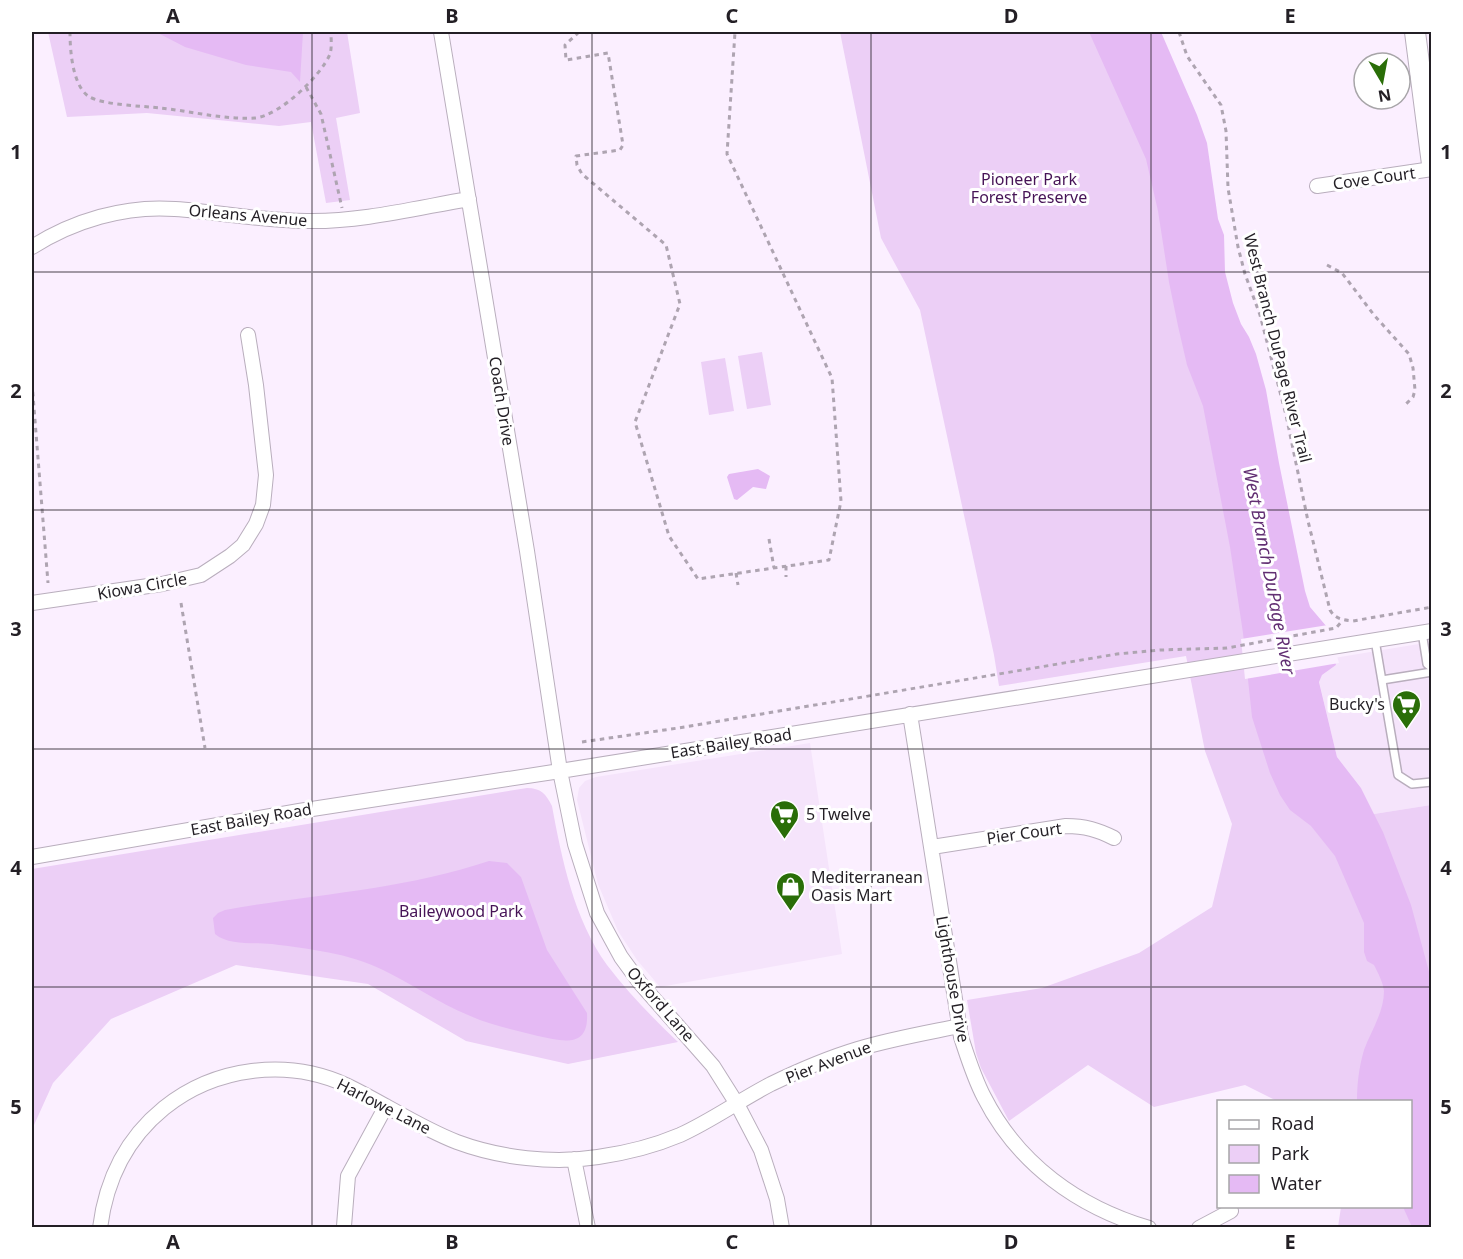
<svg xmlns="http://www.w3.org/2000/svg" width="1463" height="1259" font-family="'Noto Sans',sans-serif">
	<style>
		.built { fill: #f5e4fb }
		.green { fill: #eccff6 }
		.water { fill: #e5baf4 }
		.pier { fill: #fbefff }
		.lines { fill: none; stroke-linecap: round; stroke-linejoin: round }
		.service-casing { stroke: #b9aebd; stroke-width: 10 }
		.minor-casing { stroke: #b9aebd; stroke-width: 16 }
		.secondary-casing { stroke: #b9aebd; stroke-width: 22 }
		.path { stroke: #aea4b1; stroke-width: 3; stroke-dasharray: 4.5 4.5; stroke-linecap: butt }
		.service { stroke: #fff; stroke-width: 7 }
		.minor { stroke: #fff; stroke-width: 14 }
		.secondary { stroke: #fff; stroke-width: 20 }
		.grid { fill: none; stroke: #231f25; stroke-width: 1.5; stroke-opacity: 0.55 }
		.labels { text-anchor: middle; stroke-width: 6; stroke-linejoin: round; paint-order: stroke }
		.street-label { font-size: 16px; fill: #231f25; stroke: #fff }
		.park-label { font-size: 16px; fill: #461356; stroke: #fff }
		.poi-label { font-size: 16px; fill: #231f25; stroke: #fff; text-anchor: start }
		.water-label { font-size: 18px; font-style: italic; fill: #622f73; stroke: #fff }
		.neatline { fill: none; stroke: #231f25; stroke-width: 2 }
		.grid-label { font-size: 20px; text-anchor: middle; font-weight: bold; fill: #231f25 }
	</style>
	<rect width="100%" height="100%" fill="#fbefff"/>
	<path class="built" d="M1431 642V805L1374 814 1361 788 1337 757 1319 681 1322 675 1336 665 1334 658Z
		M810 743 842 954 660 987 637 960 618 931 598 884 577 800 579 788 585 781 596 777Z"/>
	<path class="green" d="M48 32H347L360 113 336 118 350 200 326 203 311 122 279 126 147 113 67 117Z
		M840 32H1129L1324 811 1374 814 1431 805V1227H1338L1341 1207 1410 1206V1102L1277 1101 1245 1085 1154 1107 1088 1065 1009 1121 981 1068 976 1053 967 1000 1042 988 1139 953 1212 907 1232 824 1205 751 1186 656 999 686 994 655 920 310 881 238Z
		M762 352 771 405 747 409 738 356Z
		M725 358 734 411 709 415 701 362Z
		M527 788C541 788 546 794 552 806 562 860 574 919 607 965 628 993 653 1018 678 1042L568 1064 466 1041 368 984 236 965 111 1019 53 1083 34 1125H32V869Z"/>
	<path class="water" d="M156 32H303L300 82 291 72 246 65 185 47Z
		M1089 32H1161L1197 115 1207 143 1218 219 1224 235 1225 272 1233 303 1241 324 1249 337 1256 354 1266 390 1279 463 1305 591 1310 607 1327 627 1336 665 1322 675 1319 682 1337 757 1361 788 1383 832 1411 905 1431 979V1227H1412L1403 1207 1410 1206V1102L1357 1101C1357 1084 1359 1067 1364 1050 1371 1031 1384 1012 1384 991 1383 982 1378 973 1374 965L1367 961 1364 952V923L1335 856 1311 826 1290 810 1280 795 1270 773 1252 717 1243 633 1230 547 1203 406 1187 365 1178 326 1169 282 1158 211 1146 159Z
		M758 469 770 476 766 489 753 487 737 500 734 499 727 477 729 474Z
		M489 861 507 863 521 877 547 950 587 1013C589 1049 562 1041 538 1036 514 1030 490 1025 468 1015 439 1003 412 984 383 970 349 953 309 949 272 944 254 942 229 946 215 934L213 918 218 913 225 910C313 894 403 890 489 861Z"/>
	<path class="pier" d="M1328 625 1339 663 1245 679 1241 639Z"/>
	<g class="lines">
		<defs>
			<path id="service" d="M1422 632 1427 664 1432 668
				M1375 640 1398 775 1412 784 1432 782
				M1382 680 1432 672"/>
			<path id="minor" d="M441 32 527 551 560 771 575 844 597 913 621 957 640 983 713 1066 737 1104 761 1150 777 1199 782 1228
				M1317 186 1432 169
				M32 247C73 221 125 205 175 209 219 212 262 221 307 221 361 222 416 208 469 199
				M32 603 162 584 201 575 230 556 243 545 256 524 263 505 266 475 256 385 248 335
				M910 714 961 1037C968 1058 974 1078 984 1097 1018 1164 1078 1207 1149 1228
				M932 847 1066 826C1085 826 1098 830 1114 838
				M32 857 299 811 560 771 1432 631
				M574 1159 588 1228
				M344 1226 348 1176 386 1106
				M100 1228C106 1180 127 1138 164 1108 215 1067 287 1058 346 1085 384 1103 418 1127 457 1142 500 1158 553 1164 598 1157 626 1153 654 1146 680 1135 711 1121 740 1100 771 1084 798 1071 828 1058 858 1049 891 1039 926 1033 960 1026
				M1199 1228 1231 1211"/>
			<path id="secondary" d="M1415 32 1432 164"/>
		</defs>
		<use href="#service" class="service-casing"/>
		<use href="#minor" class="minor-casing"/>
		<use href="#secondary" class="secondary-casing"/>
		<path class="path" d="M70 32C70 49 72 84 88 96 101 105 143 106 160 108 191 111 224 120 255 118 279 116 321 76 330 54 332 48 331 39 331 32
			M579 32 565 45 566 60 608 53 623 145 620 150 576 156 577 165 582 174 666 245 680 304 635 422 669 536 698 579 829 560 841 501 832 378 727 154 735 32
			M1179 32 1187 56 1221 105 1226 131 1228 188 1238 247 1245 274 1260 315 1286 415 1308 521 1330 610C1335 619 1343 620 1353 621L1432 607
			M306 87 321 114 342 208
			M1327 265 1342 273 1374 315 1409 354 1413 368 1415 390 1413 397 1405 405
			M1257 279 1258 284
			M32 383 48 583
			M1302 430 1303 435
			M769 539 774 568
			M786 566V577
			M736 573 738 585
			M181 603 205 748
			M582 742 685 727 1117 654 1160 650 1227 648 1336 628 1343 620"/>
		<use href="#service" class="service"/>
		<use href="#minor" class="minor"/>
		<use href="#secondary" class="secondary"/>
	</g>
	<path class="grid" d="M312 32V1228M592 32V1228M871 32V1228M1151 32V1228M32 272H1432M32 510H1432M32 749H1432M32 987H1432"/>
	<defs>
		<symbol id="supermarket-pin" viewBox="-11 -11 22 30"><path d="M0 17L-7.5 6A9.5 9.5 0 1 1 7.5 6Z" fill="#2a6e08" stroke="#fff"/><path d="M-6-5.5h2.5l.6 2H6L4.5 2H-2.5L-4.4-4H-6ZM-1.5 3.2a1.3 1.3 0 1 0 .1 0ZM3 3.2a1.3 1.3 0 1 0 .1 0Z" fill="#fff"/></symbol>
		<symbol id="shop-pin" viewBox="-11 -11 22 30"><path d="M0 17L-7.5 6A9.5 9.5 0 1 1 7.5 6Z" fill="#2a6e08" stroke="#fff"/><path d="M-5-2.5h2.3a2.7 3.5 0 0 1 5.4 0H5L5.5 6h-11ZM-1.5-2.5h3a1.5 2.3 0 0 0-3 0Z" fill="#fff"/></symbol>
	</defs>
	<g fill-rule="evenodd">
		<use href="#supermarket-pin" x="1390" y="688" width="33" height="45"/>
		<use href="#supermarket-pin" x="768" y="798" width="33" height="45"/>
		<use href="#shop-pin" x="774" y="870" width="33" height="45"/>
	</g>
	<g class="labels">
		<g class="street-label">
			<text transform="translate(1374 178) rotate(-8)" y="6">Cove Court</text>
			<text transform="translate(248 215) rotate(5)" y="6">Orleans Avenue</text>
			<text transform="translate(1278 348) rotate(76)" y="6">West Branch DuPage River Trail</text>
			<text transform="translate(502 401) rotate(81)" y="6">Coach Drive</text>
			<text transform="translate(142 586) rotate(-10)" y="6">Kiowa Circle</text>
			<text transform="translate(731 743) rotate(-9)" y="6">East Bailey Road</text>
			<text transform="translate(251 819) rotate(-10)" y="6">East Bailey Road</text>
			<text transform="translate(1024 833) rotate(-8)" y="6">Pier Court</text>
			<text transform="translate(953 979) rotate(80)" y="6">Lighthouse Drive</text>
			<text transform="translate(661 1004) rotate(49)" y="6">Oxford Lane</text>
			<text transform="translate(828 1062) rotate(-21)" y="6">Pier Avenue</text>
			<text transform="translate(384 1106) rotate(27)" y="6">Harlowe Lane</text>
		</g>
		<g class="park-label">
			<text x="1029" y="185">Pioneer Park<tspan x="1029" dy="18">Forest Preserve</tspan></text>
			<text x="461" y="917">Baileywood Park</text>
		</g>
		<g class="poi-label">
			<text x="1385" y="710" text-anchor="end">Bucky's</text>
			<text x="806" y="820">5 Twelve</text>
			<text x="811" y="883">Mediterranean<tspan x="811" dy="18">Oasis Mart</tspan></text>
		</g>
		<g class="water-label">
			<text transform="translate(1269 571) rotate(79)" y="6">West Branch DuPage River</text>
		</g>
	</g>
	<rect width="1463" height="1259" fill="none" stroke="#ffffff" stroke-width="66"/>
	<rect x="1217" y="1100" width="195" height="108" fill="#ffffff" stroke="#a7a5a8" stroke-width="1.5"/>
	<rect x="1229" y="1120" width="30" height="9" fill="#ffffff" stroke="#a7a5a8" stroke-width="1.5"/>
	<text x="1271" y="1130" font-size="18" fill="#231f25">Road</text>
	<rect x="1229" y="1145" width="30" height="18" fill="#eccff6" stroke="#a7a5a8" stroke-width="1.5"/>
	<text x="1271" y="1160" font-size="18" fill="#231f25">Park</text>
	<rect x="1229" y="1175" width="30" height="18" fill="#e5baf4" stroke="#a7a5a8" stroke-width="1.5"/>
	<text x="1271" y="1190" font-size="18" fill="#231f25">Water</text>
	<g transform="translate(1382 81) rotate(170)"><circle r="28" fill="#ffffff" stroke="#a7a5a8" stroke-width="1.5"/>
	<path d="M0-4.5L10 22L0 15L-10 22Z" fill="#2a6e08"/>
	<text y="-9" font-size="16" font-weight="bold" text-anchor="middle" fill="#231f25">N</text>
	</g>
	<rect x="33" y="33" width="1397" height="1193" class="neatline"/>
	<g class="grid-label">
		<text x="173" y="23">A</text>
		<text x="452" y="23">B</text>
		<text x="732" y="23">C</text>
		<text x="1011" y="23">D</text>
		<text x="1290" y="23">E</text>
		<text x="16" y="159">1</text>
		<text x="1446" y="159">1</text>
		<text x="16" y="398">2</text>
		<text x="1446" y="398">2</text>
		<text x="16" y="636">3</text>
		<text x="1446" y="636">3</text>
		<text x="16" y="875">4</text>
		<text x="1446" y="875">4</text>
		<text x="16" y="1114">5</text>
		<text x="1446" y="1114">5</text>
		<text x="173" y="1249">A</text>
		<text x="452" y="1249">B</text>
		<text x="732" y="1249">C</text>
		<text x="1011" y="1249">D</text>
		<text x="1290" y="1249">E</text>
	</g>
</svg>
